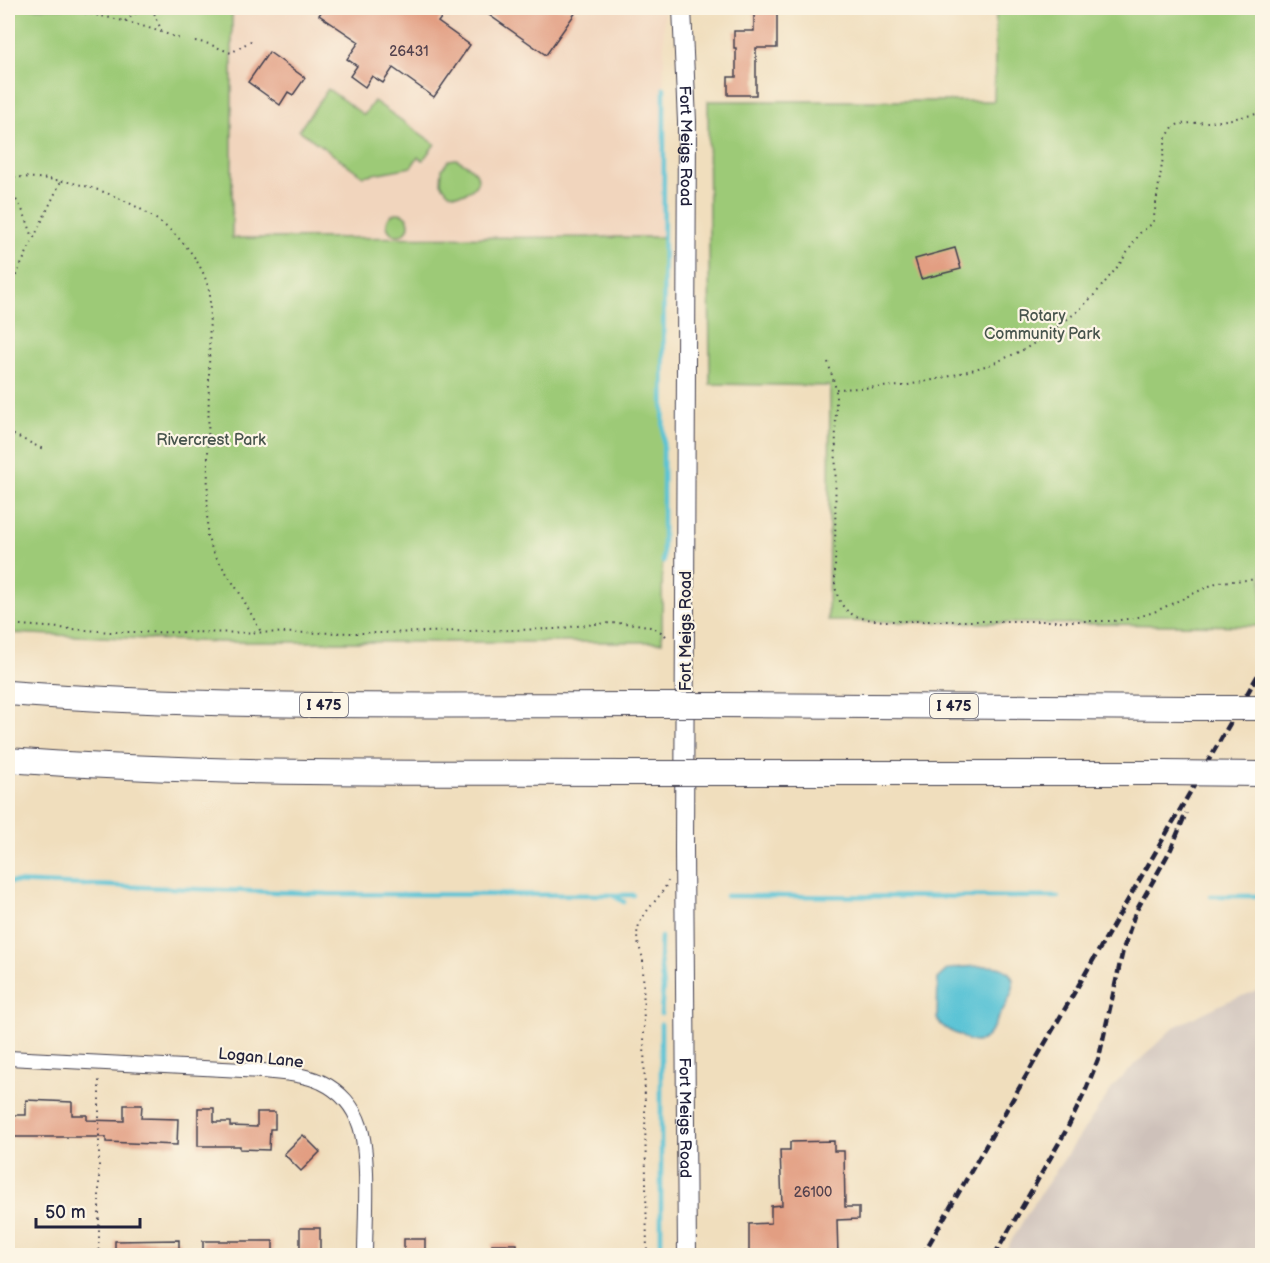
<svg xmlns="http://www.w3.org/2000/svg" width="1270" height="1263" font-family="'Balsamiq Sans',sans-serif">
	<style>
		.built { fill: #f1d5bd }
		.industrial { fill: #cec1ba }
		.green { fill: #9dca77; stroke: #607659; stroke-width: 1.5 }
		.water { fill: #5ac3d5; stroke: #3e7288; stroke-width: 1.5 }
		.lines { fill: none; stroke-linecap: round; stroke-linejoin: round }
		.stream { stroke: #5ac3d5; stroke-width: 4.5 }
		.building { fill: #e29e82 }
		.street-casing { stroke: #413e4e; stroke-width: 16 }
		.secondary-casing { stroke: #413e4e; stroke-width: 20 }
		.highway-casing { stroke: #413e4e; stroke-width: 26 }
		.path { stroke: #413e4e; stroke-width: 2; stroke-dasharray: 1.5 4.5; stroke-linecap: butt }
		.street { stroke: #fff; stroke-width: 14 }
		.secondary { stroke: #fff; stroke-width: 18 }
		.highway { stroke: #fff; stroke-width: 24 }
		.rail { stroke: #22223b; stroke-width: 4.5; stroke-dasharray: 9 4.5; stroke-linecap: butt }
		.highway-bridge-casing { stroke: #413e4e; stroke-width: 26; stroke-linecap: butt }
		.highway-bridge { stroke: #fff; stroke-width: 24 }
		.labels { text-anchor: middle; stroke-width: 4.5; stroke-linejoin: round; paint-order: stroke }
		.number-label { font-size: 14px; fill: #52414d }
		.shield { fill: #fcf5e5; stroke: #63616e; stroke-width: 1.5 }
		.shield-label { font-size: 15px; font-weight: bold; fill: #22223b }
		.street-label { font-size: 16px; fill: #22223b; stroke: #fcf5e5 }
		.park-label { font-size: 16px; fill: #47544d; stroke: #fcf5e5 }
	</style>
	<rect width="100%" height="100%" fill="#fcf5e5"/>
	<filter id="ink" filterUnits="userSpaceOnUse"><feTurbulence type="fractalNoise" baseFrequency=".0167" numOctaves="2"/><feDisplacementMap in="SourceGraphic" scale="12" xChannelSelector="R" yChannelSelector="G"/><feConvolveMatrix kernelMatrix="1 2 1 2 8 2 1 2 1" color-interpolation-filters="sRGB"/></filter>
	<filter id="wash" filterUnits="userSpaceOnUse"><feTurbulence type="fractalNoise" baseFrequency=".008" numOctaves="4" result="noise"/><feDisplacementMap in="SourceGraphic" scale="24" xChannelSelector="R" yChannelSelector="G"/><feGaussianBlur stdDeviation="1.35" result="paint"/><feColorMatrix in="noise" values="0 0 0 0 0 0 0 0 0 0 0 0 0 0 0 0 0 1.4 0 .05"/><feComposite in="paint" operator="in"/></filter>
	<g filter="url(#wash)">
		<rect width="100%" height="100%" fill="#f0debd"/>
		<path class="built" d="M232 8H664V237L231 238Z"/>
		<path class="industrial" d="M1262 989V1255H1003L1030 1209 1115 1084 1174 1027 1228 1001Z"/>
		<path class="green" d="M8 8H232V238L664 237 662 642H218L8 633Z
			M996 8H1262V626L828 621 830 386 710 384 708 101H994Z
			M328 89 364 115 374 101 435 144 423 160 418 157 411 167 363 176 299 130Z
			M456 159C462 162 472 167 476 173 484 186 463 200 448 192L441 183 442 169 449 160Z
			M387 224a11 11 0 1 1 22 0a11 11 0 1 1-22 0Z"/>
		<path class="water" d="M960 967C972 967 990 964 1001 968 1025 978 1008 1001 1000 1015 995 1023 990 1037 980 1041 973 1044 965 1039 959 1035 950 1031 942 1028 937 1019L938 978 947 970Z"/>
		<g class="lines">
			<path class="stream" d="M663 562 664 88
				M8 882 328 894 633 895
				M614 896 624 902
				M726 896 1058 897
				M1211 896H1262
				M661 1014 663 988 660 959 661 937
				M661 1024V1256"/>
		</g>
		<g id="blocks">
			<path class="building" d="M324 8H442L437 14 441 18 438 22 470 45 434 97 393 68 383 83 372 76 365 87 350 76 357 66 347 59 359 42 319 15Z
				M479 8H569L576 12 546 55Z
				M754 12H777V48H756V95H728V77H736V48H734V31H754Z
				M269 52 305 78 293 95 288 92 280 105 248 82Z
				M955 248 961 269 921 279 915 259Z
				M26 1100 72 1102V1115H87V1120L124 1121V1105H142L141 1118 178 1119 177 1145 106 1142V1137H8V1115H26Z
				M198 1108H214V1122H230V1126L257 1127V1112H275V1129H270L269 1150 240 1149V1146H198Z
				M303 1135 320 1152 301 1171 284 1154Z
				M834 1141V1151H844L845 1207H859V1219L837 1220 838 1256H749V1224L771 1223V1206L782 1205 780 1150H790V1142Z
				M300 1228H320V1256H300Z
				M404 1239H425V1256H404Z
				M179 1240V1256H115V1241Z
				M203 1241H273V1256H203Z
				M492 1244H517V1256H493Z"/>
		</g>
	</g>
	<g filter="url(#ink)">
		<use href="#blocks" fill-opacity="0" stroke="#413e4e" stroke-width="1.5"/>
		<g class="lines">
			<defs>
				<path id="street" d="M8 1058 262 1071C282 1073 303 1074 321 1082 340 1091 354 1107 360 1126 370 1158 365 1220 365 1256"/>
				<g id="secondary">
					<path id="s1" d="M682 8 687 122 684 849 687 1256"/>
				</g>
				<path id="highway" d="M8 693C218 709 429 705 640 705
					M717 705 1191 708
					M8 760C218 776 429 772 640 773
					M722 773H1163"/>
			</defs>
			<use href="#street" class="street-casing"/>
			<use href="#secondary" class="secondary-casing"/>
			<use href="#highway" class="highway-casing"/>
			<path class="path" d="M37 8C87 11 134 21 180 39
				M152 8 162 32
				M125 21 143 8
				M195 41 209 44 231 53 254 39
				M8 177C34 177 60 179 85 186 137 200 201 239 210 296L207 536 214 554 239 592 261 632
				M8 191C22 204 27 220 33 238
				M8 292 61 181
				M828 362 836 389 835 586C841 617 859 619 886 621H1113L1135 618 1154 612 1218 582 1262 579
				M836 389 903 386 947 377 992 364 1025 349 1048 334 1078 311 1096 293 1119 265 1140 233 1153 223 1166 138 1173 127 1179 124 1221 121 1262 113
				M8 432 45 450
				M8 624 111 632 379 633 557 629C582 625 653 614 668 639
				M99 1256V1078
				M647 1256 643 959C641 951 637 943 637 935 638 913 661 900 668 881"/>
			<use href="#street" class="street"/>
			<use href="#secondary" class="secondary"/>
			<use href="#highway" class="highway"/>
			<path class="rail" d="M922 1256 1262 668
				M994 1256 1067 1129 1085 1092 1099 1057 1123 950 1135 913 1171 849 1186 813"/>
			<defs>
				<path id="highway-bridge" d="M640 705H717
					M1191 708H1262
					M640 773H722
					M1163 773 1262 774"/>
			</defs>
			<use href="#highway-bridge" class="highway-bridge-casing"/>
			<use href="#highway-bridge" class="highway-bridge"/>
		</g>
	</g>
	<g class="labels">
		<g class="number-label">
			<text x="409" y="56">26431</text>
			<text x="813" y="1197">26100</text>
		</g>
		<g class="shield">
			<rect x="300" y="693" width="48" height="24" rx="4.5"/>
			<rect x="930" y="694" width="48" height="24" rx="4.5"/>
		</g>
		<g class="shield-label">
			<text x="324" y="710">I 475</text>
			<text x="954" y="711">I 475</text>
		</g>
		<g class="street-label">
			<text dy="6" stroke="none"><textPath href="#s1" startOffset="138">Fort Meigs Road</textPath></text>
			<text transform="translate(685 631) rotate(-90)" y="6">Fort Meigs Road</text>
			<text transform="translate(261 1057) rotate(6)" y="6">Logan Lane</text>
			<text dy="6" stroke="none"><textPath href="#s1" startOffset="1110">Fort Meigs Road</textPath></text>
		</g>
		<g class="park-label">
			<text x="1042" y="321">Rotary<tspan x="1042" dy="18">Community Park</tspan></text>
			<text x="211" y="445">Rivercrest Park</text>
		</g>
	</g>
	<rect width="1270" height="1263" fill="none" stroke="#fcf5e5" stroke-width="30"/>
	<path d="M36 1218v9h104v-9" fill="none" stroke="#22223b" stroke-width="3"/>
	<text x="45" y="1218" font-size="18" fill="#22223b" stroke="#fcf5e5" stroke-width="4.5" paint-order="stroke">50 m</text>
</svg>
